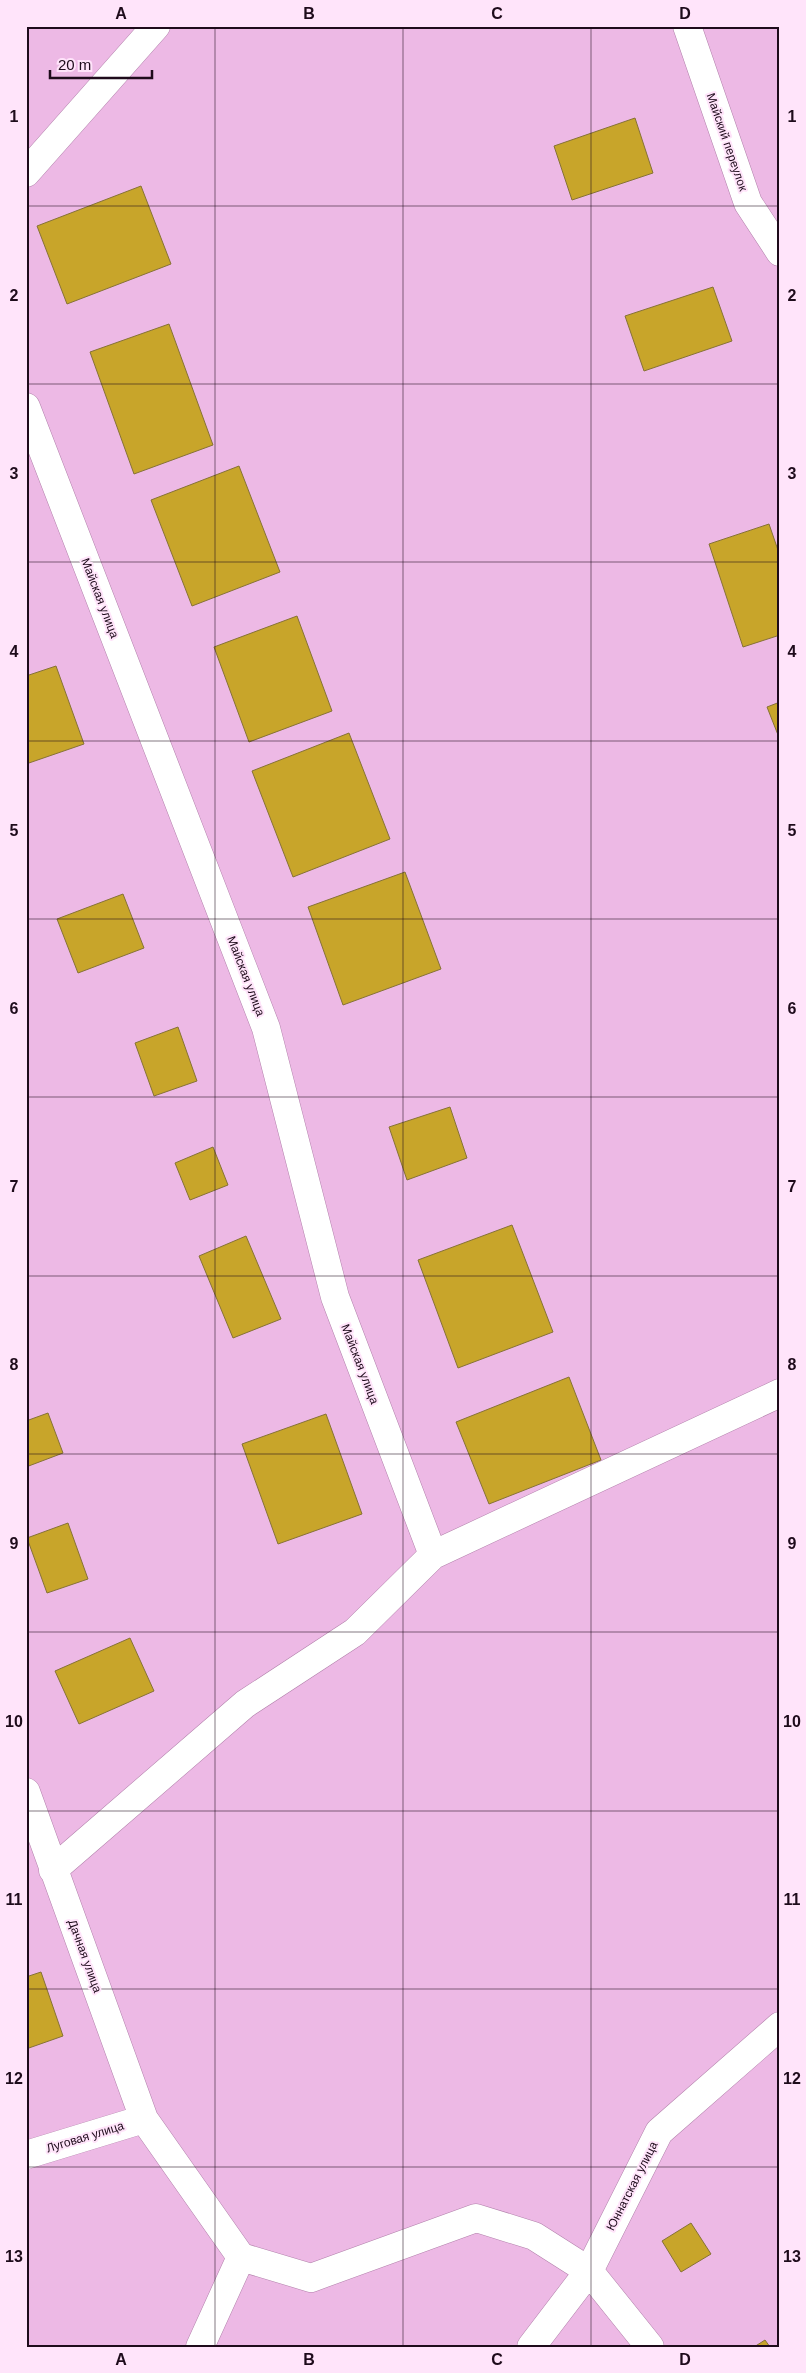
<svg xmlns="http://www.w3.org/2000/svg" width="806" height="2373" font-family="Arial,sans-serif">
	<style>
		.building { fill: #c8a52a; stroke: #867236 }
		.lines { fill: none; stroke-linecap: round; stroke-linejoin: round }
		.street-casing { stroke: #b281ab; stroke-width: 29 }
		.street { stroke: #fff; stroke-width: 28 }
		.grid { fill: none; stroke: #1e0b1b; stroke-width: 1; stroke-opacity: 0.55 }
		.labels { text-anchor: middle; stroke-width: 4; stroke-linejoin: round; paint-order: stroke }
		.street-label { font-size: 12px; fill: #1e0b1b; stroke: #ffe4fa }
		.neatline { fill: none; stroke: #1e0b1b; stroke-width: 2 }
		.grid-label { font-size: 16px; text-anchor: middle; font-weight: bold; fill: #1e0b1b }
	</style>
	<rect width="100%" height="100%" fill="#edb9e5"/>
	<path class="building" d="M635 118 653 173 572 200 554 146Z
		M141 186 171 264 67 304 37 226Z
		M713 287 732 341 644 371 625 316Z
		M169 324 213 445 134 474 90 352Z
		M239 466 280 572 192 606 151 500Z
		M769 524 780 556V635L743 647 709 544Z
		M297 616 332 711 249 742 214 647Z
		M56 666 84 744 26 764V676Z
		M780 702V740L767 707Z
		M349 733 390 839 293 877 252 771Z
		M405 872 441 969 343 1005 308 907Z
		M123 894 144 948 78 973 57 919Z
		M178 1027 197 1081 154 1096 135 1043Z
		M450 1107 467 1158 407 1180 389 1127Z
		M213 1147 228 1185 190 1200 175 1163Z
		M512 1225 553 1332 458 1368 418 1260Z
		M246 1236 281 1319 233 1338 199 1256Z
		M569 1377 601 1460 489 1504 456 1422Z
		M48 1413 63 1453 26 1467V1421Z
		M326 1414 362 1514 278 1544 242 1444Z
		M68 1523 88 1579 47 1593 27 1538Z
		M130 1638 154 1691 79 1724 55 1671Z
		M41 1972 63 2036 26 2049V1977Z
		M691 2223 711 2254 681 2272 662 2241Z
		M765 2340 770 2347H754Z"/>
	<g class="lines">
		<defs>
			<path id="street" d="M687 26 748 203 780 252
				M26 173 156 26
				M26 407 266 1028 335 1297 433 1555
				M26 1792 144 2119 241 2257 311 2278 476 2218 534 2236 589 2271 531 2347
				M53 1870 245 1704 355 1632 433 1555 780 1393
				M26 2155 144 2119
				M200 2347 241 2257
				M650 2347 589 2271 659 2132 780 2026"/>
		</defs>
		<use href="#street" class="street-casing"/>
		<use href="#street" class="street"/>
	</g>
	<path class="grid" d="M215 26V2347M403 26V2347M591 26V2347M26 206H780M26 384H780M26 562H780M26 741H780M26 919H780M26 1097H780M26 1276H780M26 1454H780M26 1632H780M26 1811H780M26 1989H780M26 2167H780"/>
	<g class="labels">
		<g class="street-label">
			<text transform="translate(727 142) rotate(71)" y="4">Майский переулок</text>
			<text transform="translate(100 598) rotate(69)" y="4">Майская улица</text>
			<text transform="translate(246 976) rotate(69)" y="4">Майская улица</text>
			<text transform="translate(360 1364) rotate(69)" y="4">Майская улица</text>
			<text transform="translate(85 1956) rotate(70)" y="4">Дачная улица</text>
			<text transform="translate(85 2137) rotate(-17)" y="4">Луговая улица</text>
			<text transform="translate(632 2186) rotate(-63)" y="4">Юннатская улица</text>
		</g>
	</g>
	<rect width="806" height="2373" fill="none" stroke="#ffe4fa" stroke-width="55"/>
	<path d="M50 70v8h102v-8" fill="none" stroke="#1e0b1b" stroke-width="2.5"/>
	<text x="58" y="70" font-size="15" fill="#1e0b1b" stroke="#ffe4fa" stroke-width="4" paint-order="stroke">20 m</text>
	<rect x="28" y="28" width="750" height="2318" class="neatline"/>
	<g class="grid-label">
		<text x="121" y="19">A</text>
		<text x="309" y="19">B</text>
		<text x="497" y="19">C</text>
		<text x="685" y="19">D</text>
		<text x="14" y="122">1</text>
		<text x="792" y="122">1</text>
		<text x="14" y="301">2</text>
		<text x="792" y="301">2</text>
		<text x="14" y="479">3</text>
		<text x="792" y="479">3</text>
		<text x="14" y="657">4</text>
		<text x="792" y="657">4</text>
		<text x="14" y="836">5</text>
		<text x="792" y="836">5</text>
		<text x="14" y="1014">6</text>
		<text x="792" y="1014">6</text>
		<text x="14" y="1192">7</text>
		<text x="792" y="1192">7</text>
		<text x="14" y="1370">8</text>
		<text x="792" y="1370">8</text>
		<text x="14" y="1549">9</text>
		<text x="792" y="1549">9</text>
		<text x="14" y="1727">10</text>
		<text x="792" y="1727">10</text>
		<text x="14" y="1905">11</text>
		<text x="792" y="1905">11</text>
		<text x="14" y="2084">12</text>
		<text x="792" y="2084">12</text>
		<text x="14" y="2262">13</text>
		<text x="792" y="2262">13</text>
		<text x="121" y="2365">A</text>
		<text x="309" y="2365">B</text>
		<text x="497" y="2365">C</text>
		<text x="685" y="2365">D</text>
	</g>
</svg>
